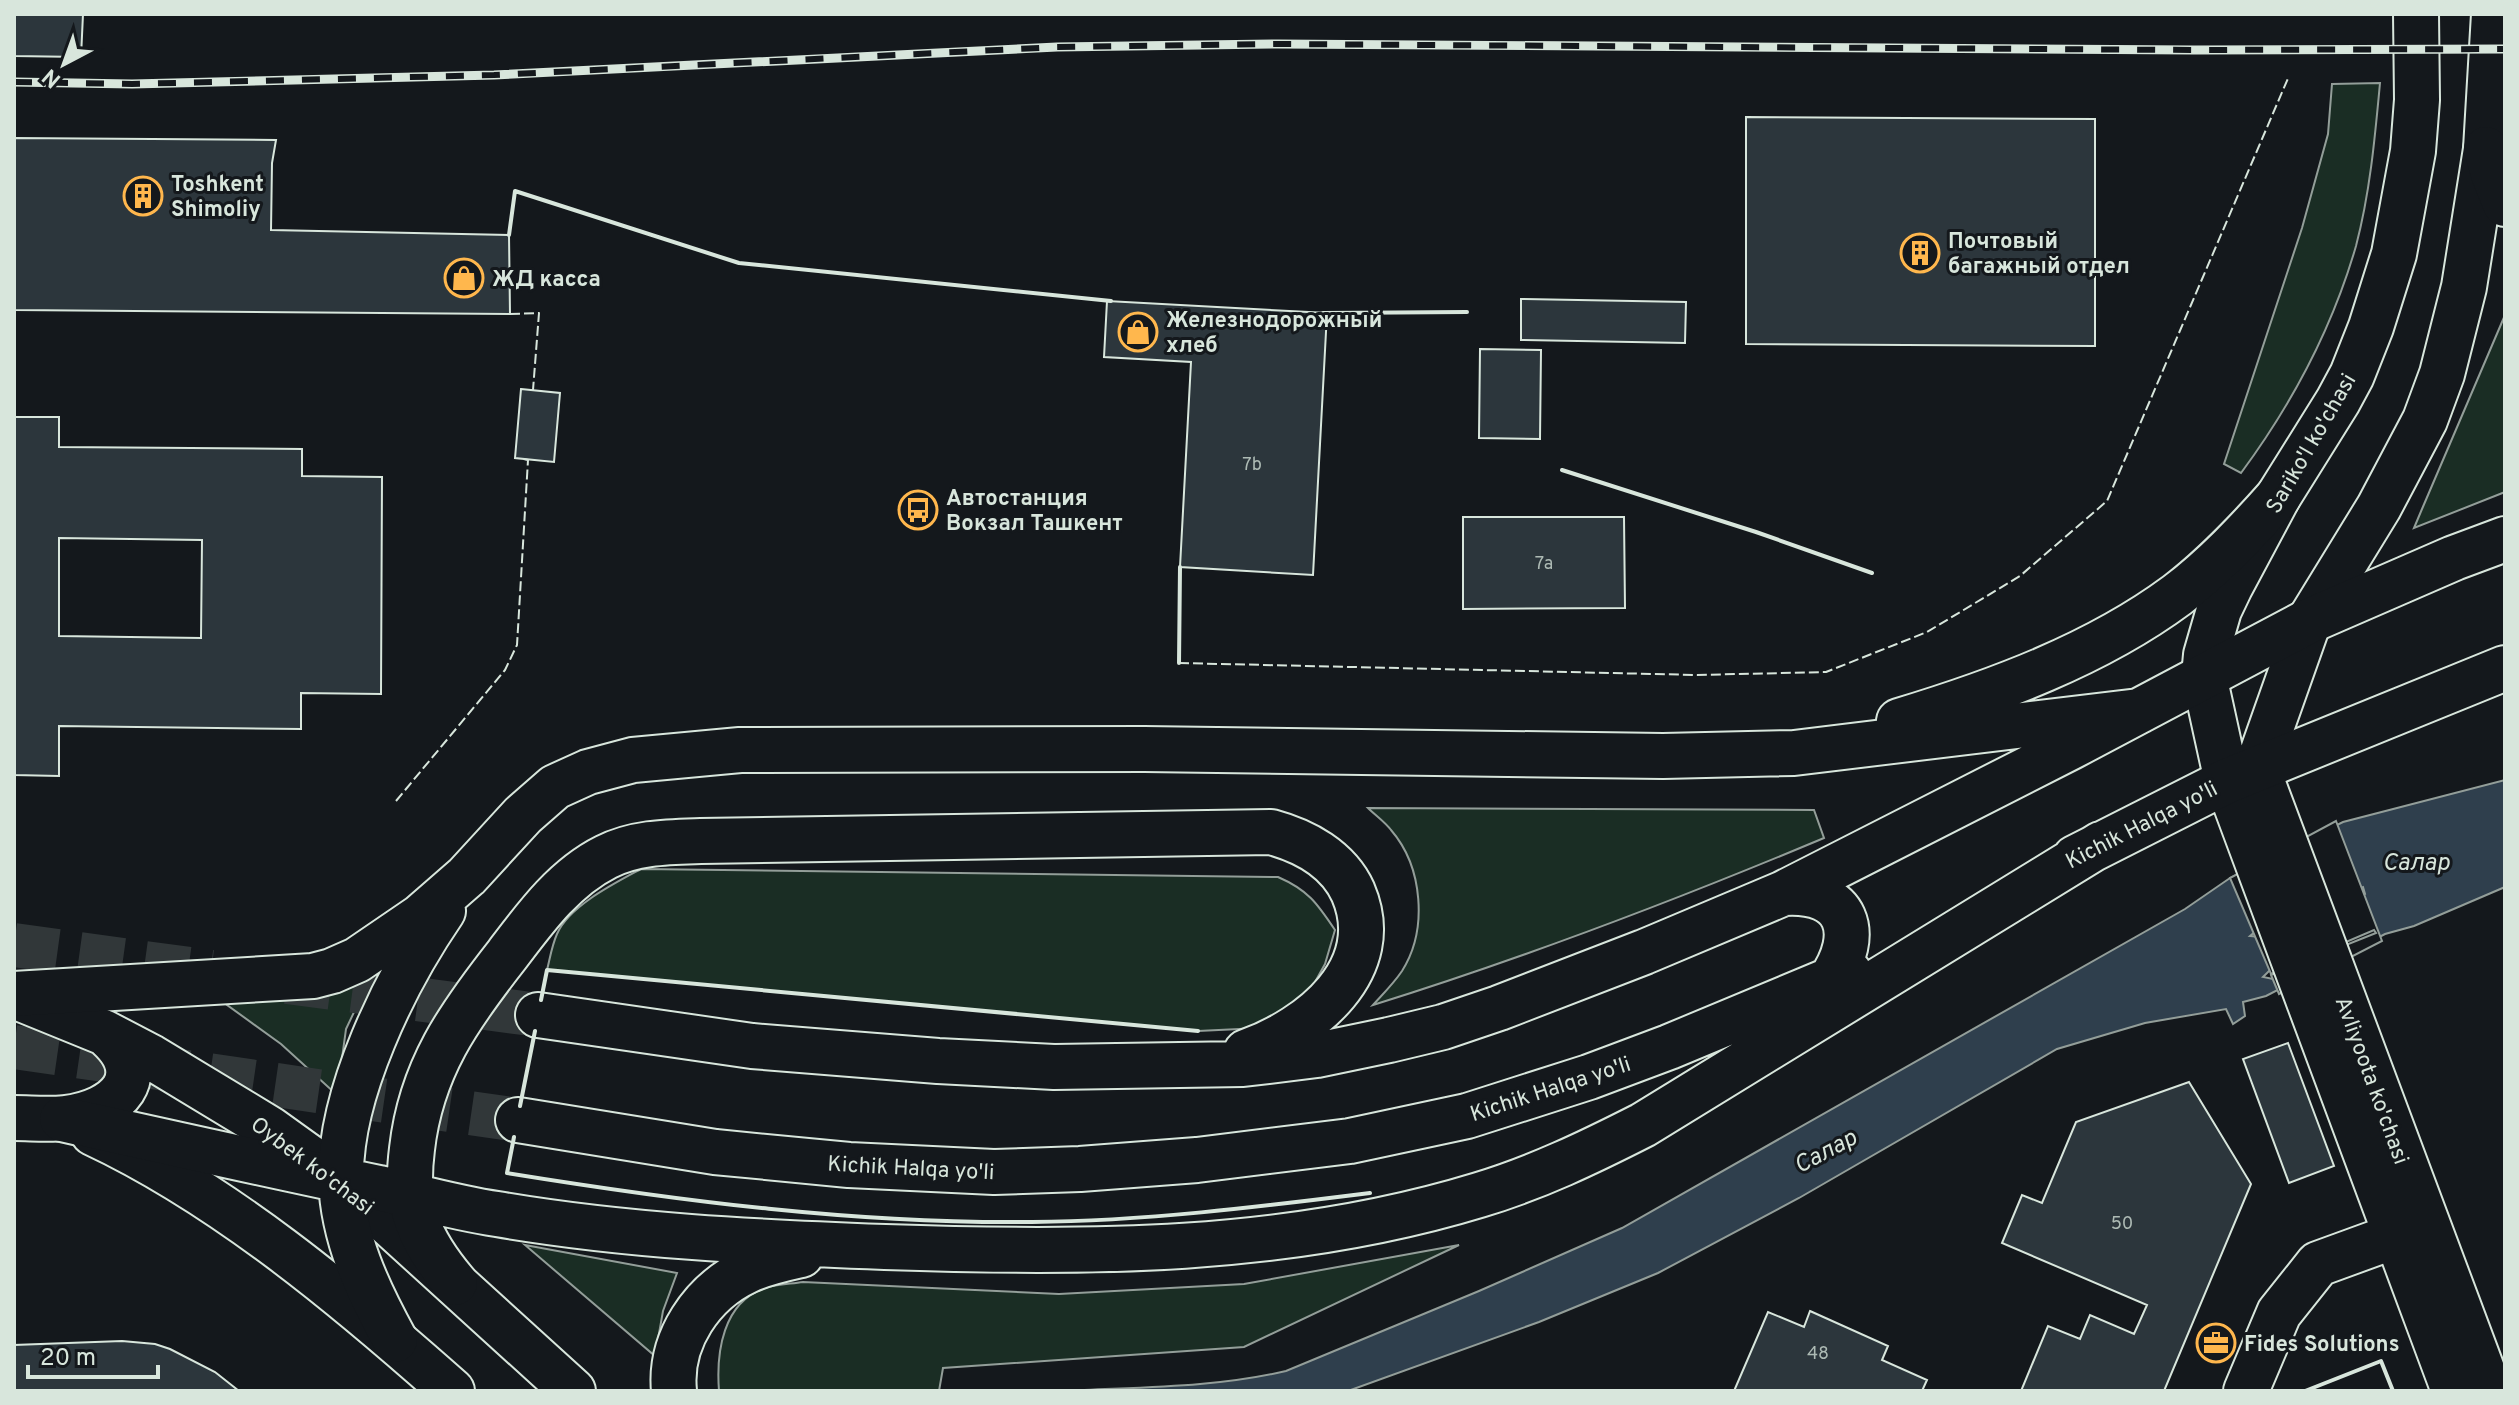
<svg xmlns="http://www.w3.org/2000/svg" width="2519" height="1405" font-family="Overpass,sans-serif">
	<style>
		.green { fill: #1a2d24; stroke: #939e99; stroke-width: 2 }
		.water { fill: #2f3f4d; stroke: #939e99; stroke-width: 2; fill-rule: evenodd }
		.pier { fill: #14181c; stroke: #939e99; stroke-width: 2 }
		.building { fill: #2c363c; stroke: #d8e6dc; stroke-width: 2; fill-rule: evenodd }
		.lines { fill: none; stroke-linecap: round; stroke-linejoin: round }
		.highway-tunnel { stroke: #313739; stroke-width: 44; stroke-dasharray: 44 22; stroke-linecap: butt }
		.minor-casing { stroke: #d8e6dc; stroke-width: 48 }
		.major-casing { stroke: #d8e6dc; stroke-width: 48 }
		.highway-casing { stroke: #d8e6dc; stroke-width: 48 }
		.minor { stroke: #14181c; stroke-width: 44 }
		.major { stroke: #14181c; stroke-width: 44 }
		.highway { stroke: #14181c; stroke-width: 44 }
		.rail-casing { stroke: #d8e6dc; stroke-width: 9 }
		.rail { stroke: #14181c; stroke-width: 6; stroke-dasharray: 18; stroke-linecap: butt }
		.fence { stroke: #d8e6dc; stroke-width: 2; stroke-dasharray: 10 4; stroke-linecap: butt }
		.wall { stroke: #d8e6dc; stroke-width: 4 }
		.labels { text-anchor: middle; stroke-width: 6; stroke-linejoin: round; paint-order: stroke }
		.number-label { font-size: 18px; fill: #adbab4 }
		.poi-label { font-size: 22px; font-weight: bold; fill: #d8e6dc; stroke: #14181c; text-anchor: start }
		.street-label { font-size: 22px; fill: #d8e6dc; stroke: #14181c }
		.water-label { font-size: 24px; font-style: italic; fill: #d8e6dc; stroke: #14181c }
	</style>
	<rect width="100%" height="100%" fill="#14181c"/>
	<path class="green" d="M2380 83C2375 137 2370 193 2356 246 2332 329 2292 404 2241 473L2224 464 2302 228 2328 134 2332 84Z
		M2505 315V492L2414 528 2422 509Z
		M1368 808 1814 810 1824 838C1676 900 1527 957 1373 1005 1383 994 1394 983 1402 971 1428 930 1423 867 1391 830 1385 822 1375 815 1368 808Z
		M641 869 1278 877C1308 890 1317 903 1335 930L1325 964 1310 991 1260 1028 1198 1031 547 970C550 958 552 945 557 934 569 906 615 883 641 869Z
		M374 970 346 1029 337 1095 281 1044 216 997Z
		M525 1245 677 1273 663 1311 655 1356Z
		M1459 1245 1244 1347 943 1368 939 1391H719C716 1352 723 1302 765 1288 777 1284 791 1284 803 1282L1059 1294 1244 1284Z"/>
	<path class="water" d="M2505 780V887L2414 926 2385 934 2266 996 2243 1002 2245 1016 2233 1024 2226 1009 2145 1023 2057 1049 1799 1198 1658 1273 1539 1322 1348 1391H1064C1138 1387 1214 1388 1286 1371L1479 1291 1622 1228 2185 909 2230 878 2343 822ZM2363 887 2365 894 2260 937 2250 936 2257 930ZM2375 926 2380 937 2273 979 2263 977 2270 970Z"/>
	<path class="pier" d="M2336 821 2382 941 2279 994 2271 975 2376 933 2374 930 2271 974 2230 878Z"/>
	<path class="building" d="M14 14H83L81 57 14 56Z
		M1746 117 2095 119V346L1746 344Z
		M14 138 276 140 272 163 271 230 509 235 510 314 14 310Z
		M1521 299 1686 302 1685 343 1521 340Z
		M1107 301 1327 313 1313 575 1180 567 1191 362 1104 357Z
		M1480 349 1541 350 1540 439 1479 438Z
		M521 389 560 393 554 462 515 458Z
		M14 417H59V447L302 449V476L382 477 381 694 301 693V729L59 726V776L14 775ZM59 538 202 540 201 638 59 636Z
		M1463 517H1624L1625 608 1463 609Z
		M2288 1043 2334 1166 2289 1183 2243 1059Z
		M2189 1082 2251 1184 2164 1391H2021L2048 1326 2080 1339 2090 1315 2134 1334 2147 1305 2002 1243 2022 1195 2042 1203 2076 1122Z
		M1810 1311 1888 1346 1882 1360 1927 1380 1922 1391H1734L1768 1312 1804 1327Z
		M122 1341 155 1344 170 1349 215 1372 239 1391H14V1345Z"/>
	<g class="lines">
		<path class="highway-tunnel" d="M14 945 211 972
			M287 982 538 1015
			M14 1047 518 1120"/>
		<defs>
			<path id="minor" d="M2257 768 2490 1391
				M2227 781 2454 1391
				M2246 1391 2279 1313 2318 1264 2425 1225"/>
			<path id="major" d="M2257 768 2309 621 2379 507 2425 420 2442 374 2464 287 2486 149 2494 14
				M2227 781 2204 676 2206 655 2219 610 2230 587 2278 497 2338 401 2352 375 2371 327 2394 254 2413 151 2417 100 2416 14
				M14 996 105 1033 151 1057 270 1129 341 1180 573 1391
				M14 1118C31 1118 48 1120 65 1118 117 1112 155 1076 105 1033
				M93 1133C223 1194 345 1296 452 1391"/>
			<path id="highway" d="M2486 149 2493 174 2505 204
				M1899 721C1995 692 2096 655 2177 595 2215 566 2247 532 2278 497
				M2075 858 2227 781 2505 668
				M1784 893C1848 889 1863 933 1829 982
				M14 994 313 976 332 971 357 960 420 917 467 876 523 815 555 787 588 772 633 760 740 750 1144 749 1663 756 1794 753 2139 711
				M538 1015 752 1046 938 1061 1054 1067 1243 1064 1317 1055 1389 1040 1443 1027 1499 1008 1644 952 1784 893 2071 747 2309 621 2454 558 2505 539
				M62 1119C167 1142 273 1166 379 1188 418 1197 457 1208 497 1214 625 1236 755 1242 885 1247 1085 1254 1286 1254 1479 1195 1536 1178 1590 1152 1643 1125L2101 844
				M518 1120 715 1152 849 1165 994 1172 1080 1169 1197 1160 1350 1141 1467 1116 1589 1077 1669 1047 1849 972
				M455 1283C439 1264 425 1244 417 1221 408 1198 409 1173 412 1149 421 1069 459 1016 507 955 535 918 564 878 606 857 635 842 669 842 701 841L1271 832C1304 841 1338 859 1353 892 1386 969 1311 1029 1246 1052
				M395 1340C368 1291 343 1238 341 1180 339 1094 395 981 443 911
				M674 1391C669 1340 702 1292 747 1271 764 1263 783 1259 801 1255"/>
		</defs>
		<use href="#minor" class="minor-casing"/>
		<use href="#major" class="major-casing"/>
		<use href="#highway" class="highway-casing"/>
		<use href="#minor" class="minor"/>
		<use href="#major" class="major"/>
		<use href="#highway" class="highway"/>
		<defs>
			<path id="rail" d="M14 82 132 84 494 75 1057 47 1278 44 2194 50 2505 49"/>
		</defs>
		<use href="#rail" class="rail-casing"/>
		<use href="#rail" class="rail"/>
		<path class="fence" d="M510 314 539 313 533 390H528
			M1179 663 1697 675 1826 672 1927 632 2020 576 2107 501 2289 76
			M396 801 505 670 517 645 528 460 523 459"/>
		<path class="wall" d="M509 235 515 191 739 263 1111 301
			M1323 313 1467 312
			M1562 470 1756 532 1872 573
			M1179 663 1180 567
			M541 1000 547 970 1198 1031
			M520 1106 535 1031
			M514 1137 507 1173C680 1201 857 1224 1032 1222 1145 1221 1258 1207 1370 1193
			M2305 1391 2381 1361 2393 1391"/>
	</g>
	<defs>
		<symbol id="building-ring" viewBox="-11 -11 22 22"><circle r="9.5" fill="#14181c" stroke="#ffb74d" stroke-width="1.5"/><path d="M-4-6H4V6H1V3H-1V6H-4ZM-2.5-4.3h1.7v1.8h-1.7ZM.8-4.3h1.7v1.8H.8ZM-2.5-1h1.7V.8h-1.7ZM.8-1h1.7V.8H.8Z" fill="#ffb74d"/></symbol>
		<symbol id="shop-ring" viewBox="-11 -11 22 22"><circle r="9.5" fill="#14181c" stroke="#ffb74d" stroke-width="1.5"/><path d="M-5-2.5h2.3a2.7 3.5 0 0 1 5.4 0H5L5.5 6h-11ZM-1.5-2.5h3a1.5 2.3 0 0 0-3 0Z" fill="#ffb74d"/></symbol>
		<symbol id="bus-ring" viewBox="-11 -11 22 22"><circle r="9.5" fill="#14181c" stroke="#ffb74d" stroke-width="1.5"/><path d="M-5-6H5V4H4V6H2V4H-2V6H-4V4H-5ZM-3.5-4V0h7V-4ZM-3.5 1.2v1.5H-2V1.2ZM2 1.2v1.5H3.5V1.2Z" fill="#ffb74d"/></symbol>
		<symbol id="office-ring" viewBox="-11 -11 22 22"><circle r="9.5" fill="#14181c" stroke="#ffb74d" stroke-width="1.5"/><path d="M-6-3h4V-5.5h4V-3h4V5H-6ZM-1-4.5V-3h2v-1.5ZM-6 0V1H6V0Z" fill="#ffb74d"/></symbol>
	</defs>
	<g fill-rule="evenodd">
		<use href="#building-ring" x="121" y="174" width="44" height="44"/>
		<use href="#building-ring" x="1898" y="231" width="44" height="44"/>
		<use href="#shop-ring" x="442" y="256" width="44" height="44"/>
		<use href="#shop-ring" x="1116" y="310" width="44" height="44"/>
		<use href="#bus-ring" x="896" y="488" width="44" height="44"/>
		<use href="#office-ring" x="2194" y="1321" width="44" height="44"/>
	</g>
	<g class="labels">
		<g class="number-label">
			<text x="1252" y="470">7b</text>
			<text x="1544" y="569">7a</text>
			<text x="2122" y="1229">50</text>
			<text x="1818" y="1359">48</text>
		</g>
		<g class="poi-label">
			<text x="171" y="191">Toshkent<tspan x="171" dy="25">Shimoliy</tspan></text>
			<text x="1948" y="248">Почтовый<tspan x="1948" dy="25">багажный отдел</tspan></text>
			<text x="492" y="286">ЖД касса</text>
			<text x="1166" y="327">Железнодорожный<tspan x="1166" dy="25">хлеб</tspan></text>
			<text x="946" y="505">Автостанция<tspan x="946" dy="25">Вокзал Ташкент</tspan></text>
			<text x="2244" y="1351">Fides Solutions</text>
		</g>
		<g class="street-label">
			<text transform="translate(2310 443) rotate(-60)" y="8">Sariko'l ko'chasi</text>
			<text transform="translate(2141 824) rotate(-27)" y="8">Kichik Halqa yo'li</text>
			<text transform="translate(2373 1080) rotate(70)" y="8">Avliyoota ko'chasi</text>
			<text transform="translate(1550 1088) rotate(-18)" y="8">Kichik Halqa yo'li</text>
			<text transform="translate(313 1165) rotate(37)" y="8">Oybek ko'chasi</text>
			<text transform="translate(911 1167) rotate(3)" y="8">Kichik Halqa yo'li</text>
		</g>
		<g class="water-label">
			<text x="2416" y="870">Салар</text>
			<text transform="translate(1825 1151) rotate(-28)" y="8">Салар</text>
		</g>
	</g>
	<rect width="2519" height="1405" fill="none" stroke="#d8e6dc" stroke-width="32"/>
	<g transform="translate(64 64) rotate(221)" stroke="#14181c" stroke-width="6" paint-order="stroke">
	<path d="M0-6L14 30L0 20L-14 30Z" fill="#d8e6dc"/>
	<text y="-12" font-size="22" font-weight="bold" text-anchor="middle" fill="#d8e6dc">N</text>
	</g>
	<path d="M28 1365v12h130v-12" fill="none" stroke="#d8e6dc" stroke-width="4"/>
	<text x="40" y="1365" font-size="24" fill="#d8e6dc" stroke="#14181c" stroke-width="6" paint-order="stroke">20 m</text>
</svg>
